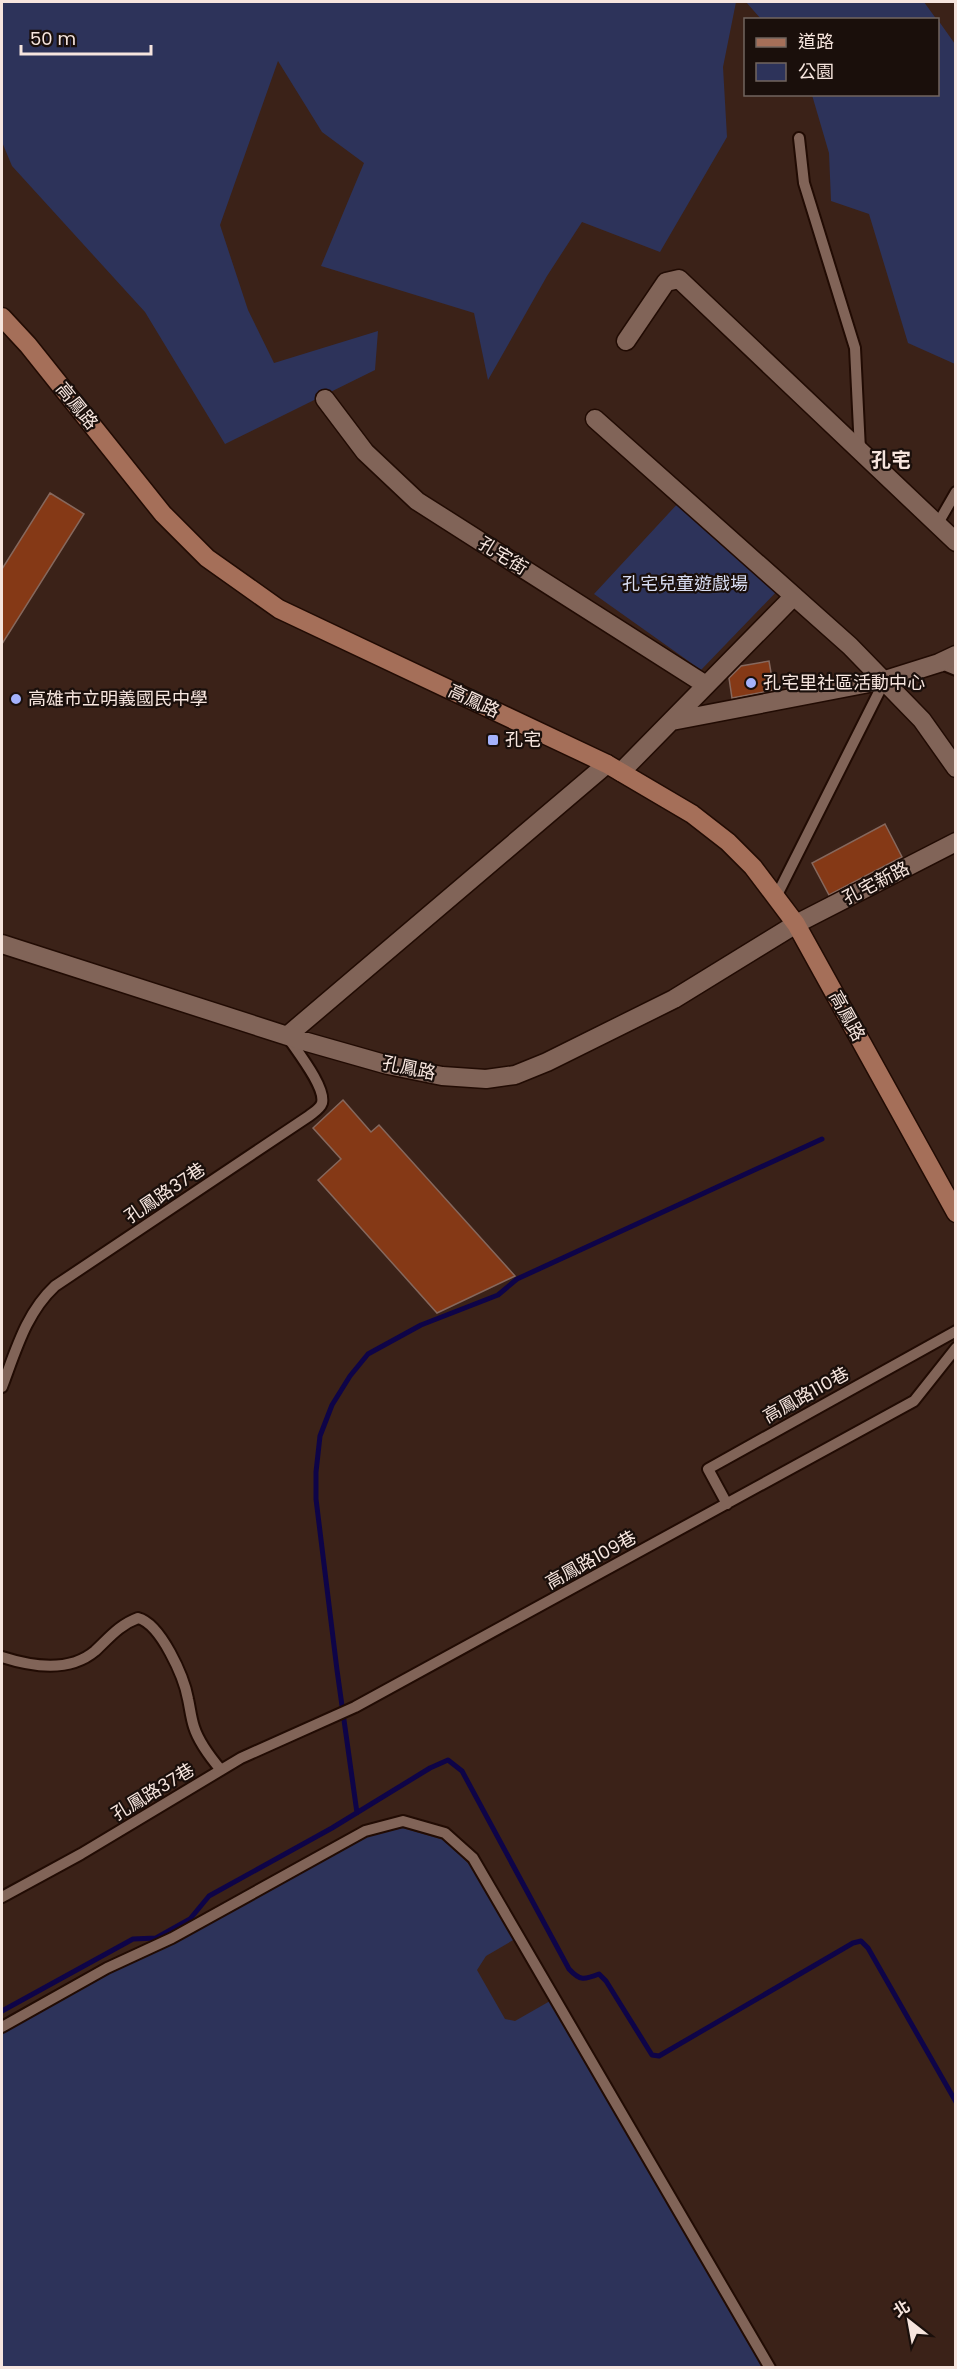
<svg xmlns="http://www.w3.org/2000/svg" width="957" height="2369" font-family="Poppins,'Noto Sans TC',sans-serif">
	<style>
		.green { fill: #2d335a }
		.lines { fill: none; stroke-linecap: round; stroke-linejoin: round }
		.stream { stroke: #0e0448; stroke-width: 5 }
		.building { fill: #853916; stroke: #86685d; stroke-width: 1.5 }
		.lane-casing { stroke: #210b03; stroke-width: 14 }
		.street-casing { stroke: #210b03; stroke-width: 21 }
		.secondary-casing { stroke: #210b03; stroke-width: 21 }
		.lane { stroke: #816458; stroke-width: 10 }
		.street { stroke: #816458; stroke-width: 18 }
		.secondary { stroke: #a56f59; stroke-width: 18 }
		.poi-dot { fill: #a4b2fc; stroke: #1a0f0b; stroke-width: 2 }
		.labels { text-anchor: middle; stroke-width: 4.5; stroke-linejoin: round; paint-order: stroke }
		.street-label { font-size: 18px; fill: #f6e5de; stroke: #1a0f0b }
		.park-label { font-size: 18px; fill: #d8ddf2; stroke: #1a0f0b }
		.poi-label { font-size: 18px; fill: #f6e5de; stroke: #1a0f0b; text-anchor: start }
		.neighbourhood-label { font-size: 20px; font-weight: bold; fill: #f6e5de; stroke: #1a0f0b }
	</style>
	<rect width="100%" height="100%" fill="#3b2218"/>
	<path class="green" d="M2 2H736L723 67 727 137 660 252 582 222 547 276 488 380 474 313 321 266 364 163 322 132 278 61 220 225 248 310 274 363 378 331 375 370 225 444 145 312 12 166 2 142Z
		M746 2H924L937 20 761 19Z
		M938 20 955 44V364L908 343 869 214 831 201 829 153 812 95 938 94Z
		M681 500 780 588 701 670 594 594Z
		M403 1828 444 1840 471 1866 515 1939 486 1956 477 1970 505 2019 515 2021 550 2001 762 2367H2V2032L109 1972 366 1836Z"/>
	<g class="lines">
		<path class="stream" d="M357 1813 337 1670 316 1499V1472L320 1436 332 1405 350 1376 368 1354 421 1325 498 1295 517 1279 822 1139
			M2 2011 133 1939 156 1938 190 1919 209 1896 332 1828 430 1768 448 1760 462 1771 569 1969C580 1981 584 1980 599 1974L606 1981 652 2055 659 2056 853 1943 861 1941 868 1948 956 2102"/>
	</g>
	<path class="building" d="M50 493 84 514 2 644V569Z
		M769 661 774 690 732 698 729 678 741 666Z
		M885 824 902 857 829 895 812 863Z
		M343 1100 371 1132 379 1125 515 1276 437 1313 318 1180 341 1159 313 1128Z"/>
	<g class="lines">
		<defs>
			<path id="lane" d="M799 138 804 183 855 348 860 450
				M937 525 956 492
				M939 663 956 670
				M776 897 885 680
				M2 1387C16 1350 26 1313 55 1286L309 1116C314 1112 320 1109 322 1103 326 1087 296 1050 287 1036
				M727 1504 708 1469 956 1331
				M2 1657C30 1666 69 1673 95 1651 109 1638 119 1625 138 1618 161 1624 184 1677 188 1699 190 1708 191 1718 194 1727 199 1743 210 1757 221 1770
				M2 1897 81 1854 241 1758 355 1707 914 1401 956 1348
				M2 2027 107 1968 172 1938 365 1831 403 1821 445 1833 473 1858 770 2368"/>
			<path id="street" d="M626 341 666 282 679 279 956 542
				M325 399 365 452 417 501 706 685
				M595 419 850 646 922 720 956 768
				M672 721 885 680 939 663 956 655
				M621 772 794 596
				M2 944 300 1040 388 1065 442 1076 486 1079 515 1075 547 1062 674 999 796 924 956 842
				M287 1036 607 764"/>
			<path id="secondary" d="M2 317 28 345 163 514 207 558 279 609 607 764 692 814 728 842 753 867 796 924 956 1213"/>
		</defs>
		<use href="#lane" class="lane-casing"/>
		<use href="#street" class="street-casing"/>
		<use href="#secondary" class="secondary-casing"/>
		<use href="#lane" class="lane"/>
		<use href="#street" class="street"/>
		<use href="#secondary" class="secondary"/>
	</g>
	<g class="poi-dot">
		<circle cx="751" cy="683" r="6"/>
		<circle cx="16" cy="699" r="6"/>
		<rect x="487" y="734" width="12" height="12" rx="3"/>
	</g>
	<g class="labels">
		<g class="street-label">
			<text transform="translate(77 406) rotate(51)" y="6">高鳳路</text>
			<text transform="translate(503 556) rotate(32)" y="6">孔宅街</text>
			<text transform="translate(474 701) rotate(25)" y="6">高鳳路</text>
			<text transform="translate(876 883) rotate(-27)" y="6">孔宅新路</text>
			<text transform="translate(847 1016) rotate(61)" y="6">高鳳路</text>
			<text transform="translate(409 1068) rotate(12)" y="6">孔鳳路</text>
			<text transform="translate(165 1193) rotate(-34)" y="6">孔鳳路37巷</text>
			<text transform="translate(806 1395) rotate(-29)" y="6">高鳳路110巷</text>
			<text transform="translate(591 1560) rotate(-29)" y="6">高鳳路109巷</text>
			<text transform="translate(153 1792) rotate(-31)" y="6">孔鳳路37巷</text>
		</g>
		<g class="park-label">
			<text x="685" y="590">孔宅兒童遊戲場</text>
		</g>
		<g class="poi-label">
			<text x="763" y="689">孔宅里社區活動中心</text>
			<text x="28" y="705">高雄市立明義國民中學</text>
			<text x="505" y="746">孔宅</text>
		</g>
		<g class="neighbourhood-label">
			<text x="891" y="467">孔宅</text>
		</g>
	</g>
	<rect width="957" height="2369" fill="none" stroke="#f6e5de" stroke-width="6"/>
	<rect x="744" y="18" width="195" height="78" fill="#1a0f0b" stroke="#72655f" stroke-width="1.5"/>
	<rect x="756" y="38" width="30" height="9" fill="#a56f59" stroke="#72655f" stroke-width="1.5"/>
	<text x="798" y="48" font-size="18" fill="#f6e5de">道路</text>
	<rect x="756" y="63" width="30" height="18" fill="#2d335a" stroke="#72655f" stroke-width="1.5"/>
	<text x="798" y="78" font-size="18" fill="#f6e5de">公園</text>
	<g transform="translate(909 2321) rotate(329)" stroke="#1a0f0b" stroke-width="4.5" paint-order="stroke">
	<path d="M0-4.5L10 22L0 15L-10 22Z" fill="#f6e5de"/>
	<text y="-9" font-size="16" font-weight="bold" text-anchor="middle" fill="#f6e5de">北</text>
	</g>
	<path d="M21 45v9h130v-9" fill="none" stroke="#f6e5de" stroke-width="3"/>
	<text x="30" y="45" font-size="18" fill="#f6e5de" stroke="#1a0f0b" stroke-width="4.5" paint-order="stroke">50 m</text>
</svg>
